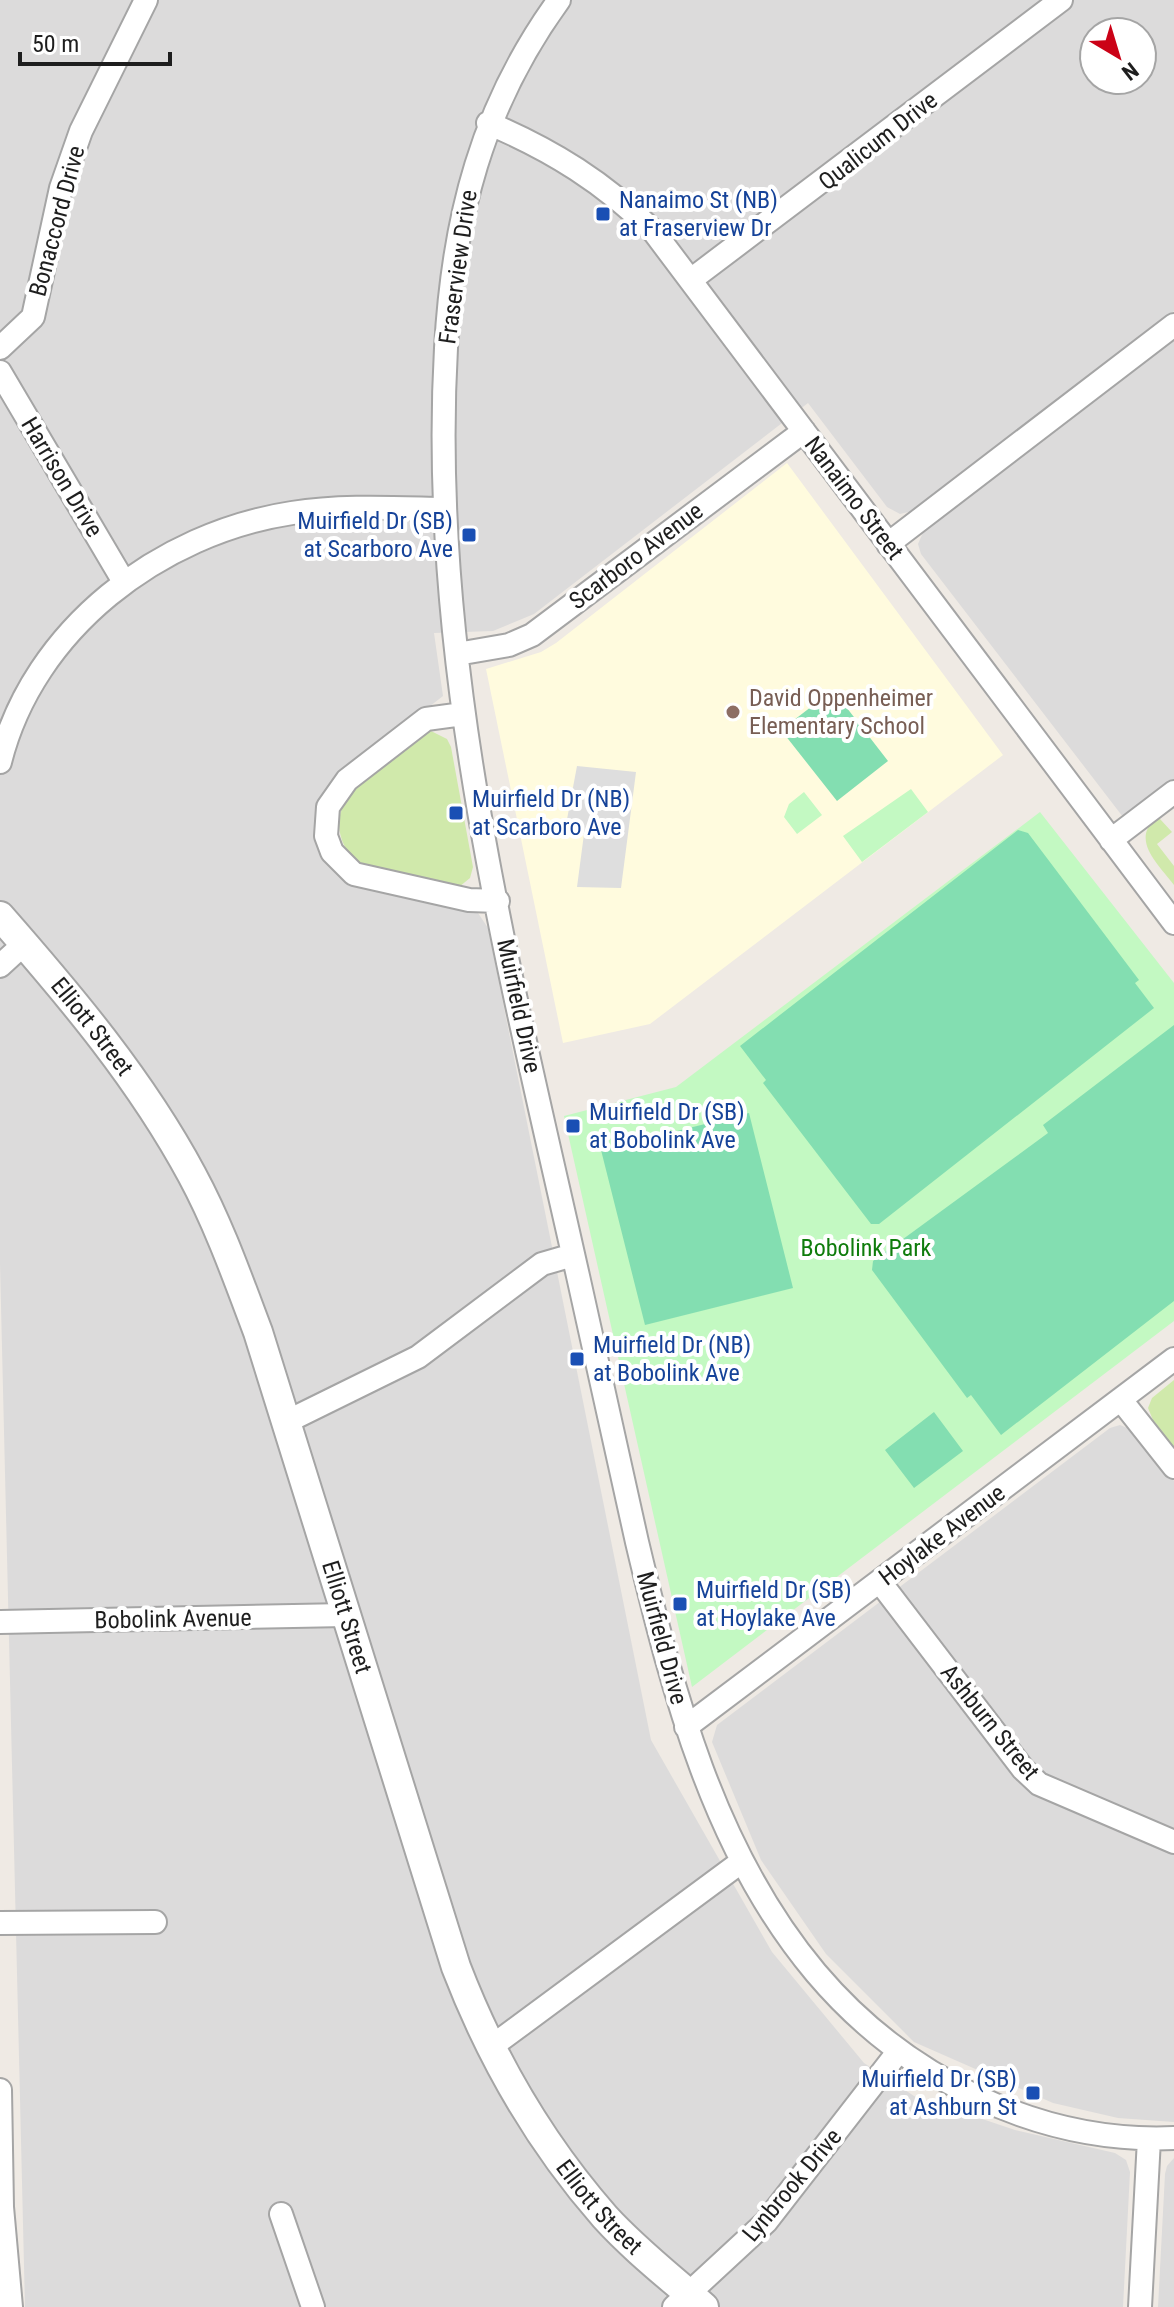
<svg xmlns="http://www.w3.org/2000/svg" width="1174" height="2307" font-family="'Roboto Condensed',sans-serif">
	<style>
		.residential { fill: #dcdbdb; fill-rule: evenodd }
		.education { fill: #fffbde }
		.grass { fill: #d0e9ab }
		.park { fill: #c3f9c2 }
		.pitch { fill: #83deb1 }
		.parking { fill: #dedede }
		.lines { fill: none; stroke-linecap: round; stroke-linejoin: round }
		.minor-casing { stroke: #a5a5a5; stroke-width: 26 }
		.tertiary-casing { stroke: #a5a5a5; stroke-width: 32 }
		.minor { stroke: #fff; stroke-width: 22 }
		.tertiary { stroke: #fff; stroke-width: 28 }
		.transit-dot { fill: #1a4fb4; stroke: #fff; stroke-width: 3 }
		.education-dot { fill: #8d6e63; stroke: #fff; stroke-width: 3 }
		.labels { text-anchor: middle; stroke-width: 8; stroke-linejoin: round; paint-order: stroke }
		.street-label { font-size: 24px; fill: #1e1e1e; stroke: #fff }
		.transit-label { font-size: 24px; fill: #164399; stroke: #fff; text-anchor: start }
		.education-label { font-size: 24px; fill: #785e54; stroke: #fff; text-anchor: start }
		.park-label { font-size: 24px; fill: #0f7c0c; stroke: #fff }
	</style>
	<rect width="100%" height="100%" fill="#efeae4"/>
	<path class="residential" d="M0 0H1174V311L912 511 900 514 887 507 808 403 534 614 493 631 434 633 443 696 340 776 330 857 478 913 488 928 651 1740 772 1952 864 2063 914 2096 1015 2130 1115 2153 1126 2160 1130 2172 1123 2307H25L0 1264ZM1094 32H1142V80H1094Z
		M1174 338V779L1123 817 921 554 918 544 925 528Z
		M1120 1425 1132 1430 1174 1481V2122L1118 2118 1053 2103 914 2042 826 1954 761 1860 712 1742 717 1725 1110 1428Z
		M1174 2158V2307H1158L1165 2174 1167 2166Z"/>
	<path class="education" d="M787 463 1003 755 650 1024 563 1043 486 669 541 652 556 643Z"/>
	<path class="grass" d="M429 730 447 739 451 747 473 867 470 878 459 887C431 881 388 877 363 865 352 860 344 848 341 837 327 788 396 755 429 730Z
		M1155 819H1160L1172 832 1157 844 1174 866V885C1159 865 1131 841 1155 819Z
		M1174 1380V1448L1153 1420 1148 1408 1152 1398Z"/>
	<path class="park" d="M911 789 928 812 862 862 843 836Z
		M804 792 822 815 797 834 784 817 789 804Z
		M1040 812 1174 983V1321L692 1687 564 1116 676 1087Z"/>
	<path class="pitch" d="M833 690 888 761 837 801 781 730Z
		M1018 830 1028 833 1139 980 1135 983 1154 1008 879 1224H871L763 1083 766 1080 740 1046Z
		M1174 1025V1301L1001 1435 971 1395 967 1398 872 1270 873 1261 1048 1133 1043 1125Z
		M749 1113 793 1288 645 1325 601 1150Z
		M934 1412 963 1451 914 1488 885 1450Z"/>
	<path class="parking" d="M577 766 636 772 621 888 577 887 584 834 565 830Z"/>
	<g class="lines">
		<defs>
			<path id="minor" d="M559 0C482 106 453 218 446 348 428 662 510 972 578 1276 598 1365 617 1454 637 1542 673 1693 714 1852 816 1973 903 2076 1037 2144 1174 2138
				M488 123C552 150 605 183 654 232L1174 923
				M692 279 1061 0
				M0 348 33 317 61 188 81 131 146 0
				M0 372 124 582
				M888 544 1174 325
				M457 654 509 645 532 635 804 431
				M463 714 426 719 347 780 328 807 326 836 332 852 354 874 469 900 498 901
				M0 762C33 629 160 533 292 513 342 505 394 508 444 509
				M1111 840 1174 792
				M0 966 24 944
				M1121 1400 1174 1467
				M286 1422 418 1357 542 1264 573 1255
				M880 1582 1023 1769 1039 1784 1174 1842
				M0 1622 346 1615
				M686 1727 1174 1359
				M0 1923 155 1922
				M491 2047 741 1862
				M0 2090 2 2207 11 2307
				M281 2214 313 2307
				M674 2307 766 2222 898 2052
				M1140 2307 1149 2139"/>
			<g id="tertiary">
				<path id="s1" d="M0 916C71 997 141 1080 192 1175 219 1225 238 1279 258 1332L456 1967C491 2058 540 2143 605 2217 635 2250 670 2277 704 2307"/>
			</g>
		</defs>
		<use href="#minor" class="minor-casing"/>
		<use href="#tertiary" class="tertiary-casing"/>
		<use href="#minor" class="minor"/>
		<use href="#tertiary" class="tertiary"/>
	</g>
	<g class="transit-dot">
		<rect x="595" y="206" width="16" height="16" rx="4"/>
		<rect x="461" y="527" width="16" height="16" rx="4"/>
		<rect x="448" y="805" width="16" height="16" rx="4"/>
		<rect x="565" y="1118" width="16" height="16" rx="4"/>
		<rect x="569" y="1351" width="16" height="16" rx="4"/>
		<rect x="672" y="1596" width="16" height="16" rx="4"/>
		<rect x="1025" y="2085" width="16" height="16" rx="4"/>
	</g>
	<circle class="education-dot" cx="733" cy="712" r="8"/>
	<g class="labels">
		<g class="street-label">
			<text transform="translate(878 141) rotate(-38)" y="8">Qualicum Drive</text>
			<text transform="translate(57 221) rotate(-75)" y="8">Bonaccord Drive</text>
			<text transform="translate(458 267) rotate(-82)" y="8">Fraserview Drive</text>
			<text transform="translate(62 477) rotate(59)" y="8">Harrison Drive</text>
			<text transform="translate(854 498) rotate(53)" y="8">Nanaimo Street</text>
			<text transform="translate(636 556) rotate(-37)" y="8">Scarboro Avenue</text>
			<text transform="translate(519 1006) rotate(78)" y="8">Muirfield Drive</text>
			<text dy="8" stroke="none"><textPath href="#s1" startOffset="144">Elliott Street</textPath></text>
			<text transform="translate(942 1535) rotate(-37)" y="8">Hoylake Avenue</text>
			<text dy="8" stroke="none"><textPath href="#s1" startOffset="792">Elliott Street</textPath></text>
			<text transform="translate(173 1619) rotate(-1)" y="8">Bobolink Avenue</text>
			<text transform="translate(662 1638) rotate(75)" y="8">Muirfield Drive</text>
			<text transform="translate(990 1722) rotate(51)" y="8">Ashburn Street</text>
			<text transform="translate(792 2185) rotate(-50)" y="8">Lynbrook Drive</text>
			<text dy="8" stroke="none"><textPath href="#s1" startOffset="1440">Elliott Street</textPath></text>
		</g>
		<g class="transit-label">
			<text x="619" y="208">Nanaimo St (NB)<tspan x="619" dy="28">at Fraserview Dr</tspan></text>
			<text x="453" y="529" text-anchor="end">Muirfield Dr (SB)<tspan x="453" dy="28">at Scarboro Ave</tspan></text>
			<text x="472" y="807">Muirfield Dr (NB)<tspan x="472" dy="28">at Scarboro Ave</tspan></text>
			<text x="589" y="1120">Muirfield Dr (SB)<tspan x="589" dy="28">at Bobolink Ave</tspan></text>
			<text x="593" y="1353">Muirfield Dr (NB)<tspan x="593" dy="28">at Bobolink Ave</tspan></text>
			<text x="696" y="1598">Muirfield Dr (SB)<tspan x="696" dy="28">at Hoylake Ave</tspan></text>
			<text x="1017" y="2087" text-anchor="end">Muirfield Dr (SB)<tspan x="1017" dy="28">at Ashburn St</tspan></text>
		</g>
		<g class="education-label">
			<text x="749" y="706">David Oppenheimer<tspan x="749" dy="28">Elementary School</tspan></text>
		</g>
		<g class="park-label">
			<text x="866" y="1256">Bobolink Park</text>
		</g>
	</g>
	<g transform="translate(1118 56) rotate(142)"><circle r="38" fill="#ffffff" stroke="#a5a5a5" stroke-width="2"/>
	<path d="M0-6L14 30L0 20L-14 30Z" fill="#cb0217"/>
	<text y="-12" font-size="22" font-weight="bold" text-anchor="middle" fill="#1e1e1e">N</text>
	</g>
	<path d="M20 52v12h150v-12" fill="none" stroke="#1e1e1e" stroke-width="4"/>
	<text x="32" y="52" font-size="24" fill="#1e1e1e" stroke="#ffffff" stroke-width="6" paint-order="stroke">50 m</text>
</svg>
